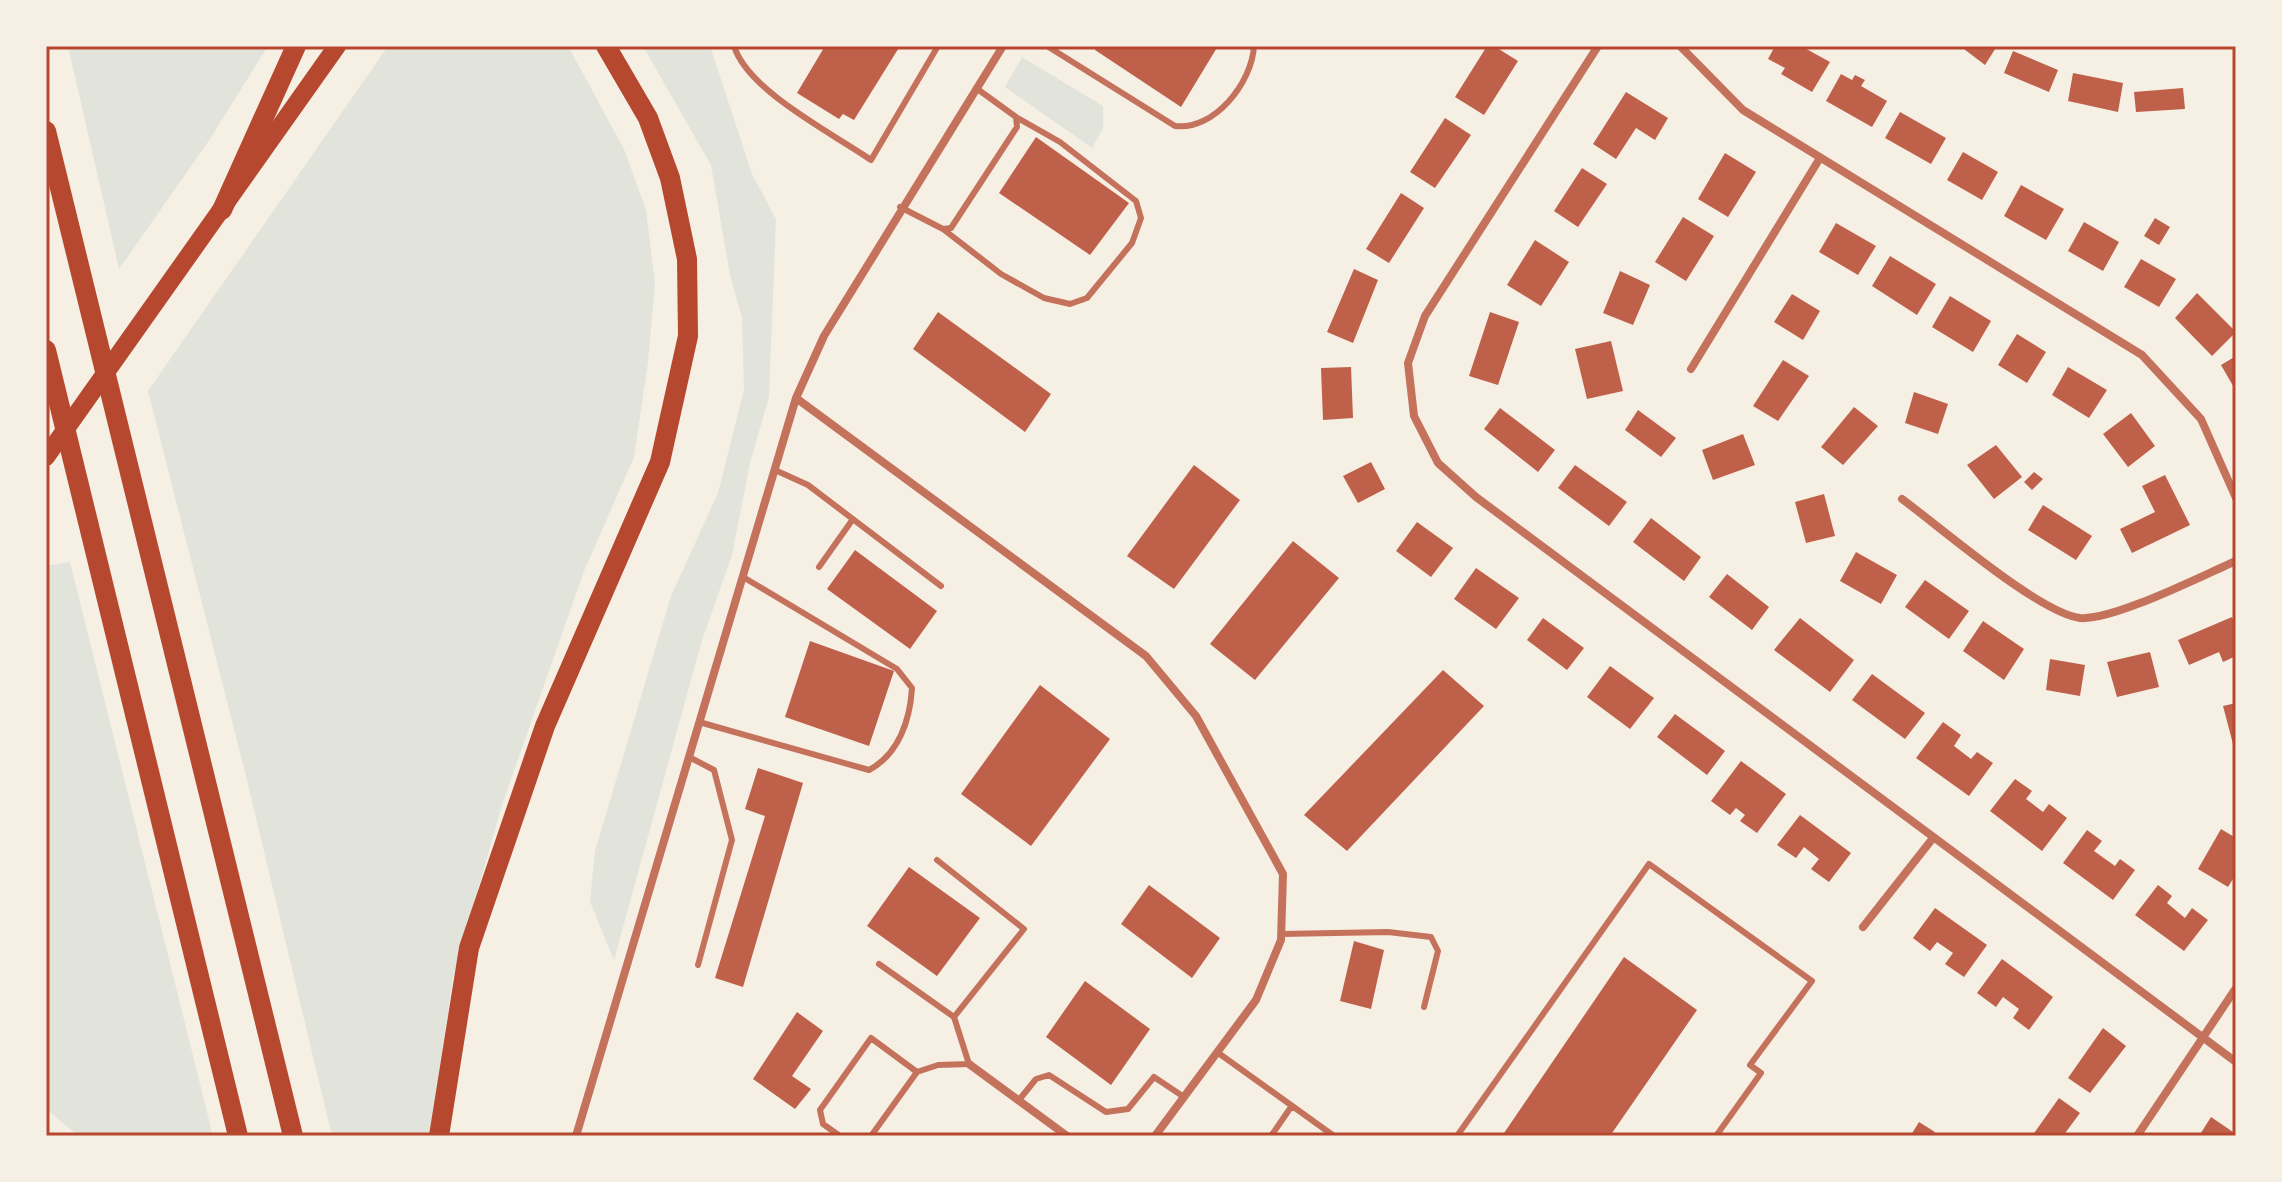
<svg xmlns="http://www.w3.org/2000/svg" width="2282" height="1182" font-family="'Exo 2',sans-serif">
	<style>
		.green { fill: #e2e4dc }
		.building { fill: #bf614a }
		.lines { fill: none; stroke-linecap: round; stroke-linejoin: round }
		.service { stroke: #c5725c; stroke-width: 6 }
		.minor { stroke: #c5725c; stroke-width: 8 }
		.trunk { stroke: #b5482f; stroke-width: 18 }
		.motorway { stroke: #b5482f; stroke-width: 20 }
		.neatline { fill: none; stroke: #b5482f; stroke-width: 3 }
	</style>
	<rect width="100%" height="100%" fill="#f6efe4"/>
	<path class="green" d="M68 46H268L210 139 119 269Z
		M388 46H568L624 149 646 210 655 283 648 362 634 457 584 571 502 805 453 977 430 1136H332L246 776 148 391Z
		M643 46H710L752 174 776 219 769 397 750 463 732 555 702 640 614 960 590 902 595 851 671 596 718 493 744 390 742 318 730 275 711 165Z
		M1022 57 1103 106V128L1092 148 1005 87Z
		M70 562 213 1136H79L46 1109V566Z"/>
	<path class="building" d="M825 46H900L854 120 843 114 839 119 797 93Z
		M1097 46H1218L1181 107 1095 50Z
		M1487 46H1494L1518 61 1484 115 1455 97Z
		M1775 46H1801L1830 62 1812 92 1781 74 1785 68 1768 59Z
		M1960 46H1997L1985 65Z
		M2013 51 2058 70 2049 92 2004 73Z
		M2073 73 2123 83 2118 112 2068 101Z
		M1841 74 1852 80 1855 75 1865 80 1861 86 1887 101 1872 127 1826 101Z
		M2183 88 2185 109 2136 112 2134 92Z
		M1626 92 1668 118 1655 140 1636 128 1616 159 1593 144Z
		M1900 112 1946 138 1931 164 1885 138Z
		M1445 118 1471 135 1435 188 1410 172Z
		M1036 137 1129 203 1090 255 999 193Z
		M1963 152 1998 172 1982 200 1947 180Z
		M1725 153 1756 172 1728 217 1698 199Z
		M1582 168 1607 184 1578 227 1554 211Z
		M2021 185 2064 209 2046 240 2004 216Z
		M1401 193 1424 208 1389 263 1366 249Z
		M1683 217 1714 236 1686 281 1655 262Z
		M2155 218 2170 227 2159 245 2144 236Z
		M2084 222 2119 242 2103 271 2068 251Z
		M1836 223 1876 246 1858 275 1819 252Z
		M1535 240 1569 262 1541 306 1507 285Z
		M1890 256 1936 284 1917 315 1872 286Z
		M2141 259 2176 279 2159 307 2124 287Z
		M1354 269 1378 280 1353 343 1327 332Z
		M1620 271 1650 285 1633 325 1603 313Z
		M2197 293 2236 332 2212 356 2175 318Z
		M1792 294 1820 311 1803 340 1774 322Z
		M1950 296 1991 321 1973 352 1932 327Z
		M938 312 1051 394 1025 432 913 349Z
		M1490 312 1519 322 1498 385 1469 376Z
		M2017 334 2046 352 2027 383 1998 365Z
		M1611 341 1623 391 1587 399 1575 349Z
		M2236 356V391L2221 365Z
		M1783 360 1809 376 1778 421 1753 406Z
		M1351 367 1353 418 1323 420 1321 368Z
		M2068 367 2107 390 2089 418 2052 395Z
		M1914 392 1948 404 1938 434 1905 423Z
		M1854 407 1878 426 1843 465 1821 447Z
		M1500 408 1555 450 1538 472 1484 429Z
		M1638 410 1676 438 1661 457 1625 430Z
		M2131 413 2155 446 2128 467 2103 434Z
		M1743 434 1755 465 1713 480 1702 450Z
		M1996 445 2022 477 1994 499 1967 465Z
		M1371 462 1385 489 1358 503 1343 476Z
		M1194 465 1240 500 1174 589 1127 556Z
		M1575 465 1627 502 1609 526 1558 488Z
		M2034 472 2043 479 2032 490 2024 482Z
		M2165 475 2190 525 2132 553 2120 529 2155 512 2142 486Z
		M1824 494 1835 536 1806 543 1795 502Z
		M2043 505 2092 536 2076 560 2028 530Z
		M1651 518 1701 557 1684 581 1633 542Z
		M1417 522 1453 548 1431 577 1396 551Z
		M1293 541 1339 578 1255 680 1210 644Z
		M855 550 937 611 910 649 827 589Z
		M1856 552 1897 575 1881 604 1840 581Z
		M1476 568 1519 598 1496 629 1454 599Z
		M1727 574 1769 607 1752 630 1709 597Z
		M1925 580 1969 611 1949 639 1905 607Z
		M2232 617 2236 626V656L2223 662 2219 652 2189 665 2178 640Z
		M1543 618 1584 648 1567 670 1527 640Z
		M1800 618 1854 660 1830 692 1774 650Z
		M1983 621 2024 649 2004 680 1963 651Z
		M810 641 894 671 869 746 785 717Z
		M2150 652 2159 687 2117 697 2107 662Z
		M2050 659 2085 665 2080 696 2046 690Z
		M1610 666 1654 698 1630 729 1587 697Z
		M1443 670 1484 706 1347 851 1304 815Z
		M1872 674 1925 713 1905 739 1852 700Z
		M1040 685 1110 739 1031 846 961 794Z
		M2236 703V743L2233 744 2223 706Z
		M1675 714 1725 751 1707 775 1657 737Z
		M1943 722 1961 735 1954 746 1971 759 1977 752 1993 763 1969 796 1916 758Z
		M1741 761 1786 794 1757 833 1740 821 1745 815 1736 808 1730 815 1711 801Z
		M758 768 803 783 743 987 715 978 765 816 745 809Z
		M2015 779 2032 791 2026 799 2043 812 2049 804 2067 818 2042 851 1990 811Z
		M1800 815 1851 853 1829 882 1811 869 1819 859 1804 847 1796 858 1777 845Z
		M2221 829 2236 838V874L2228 887 2198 869Z
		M2087 830 2102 841 2094 851 2115 866 2120 859 2135 870 2113 900 2063 863Z
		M909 867 980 918 937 976 867 926Z
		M1149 885 1220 938 1192 978 1121 924Z
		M2158 885 2172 896 2167 903 2185 918 2192 908 2208 920 2184 951 2135 915Z
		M1935 908 1987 945 1964 977 1945 964 1953 953 1937 942 1930 951 1913 938Z
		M1354 941 1384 950 1371 1009 1340 1001Z
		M1624 957 1697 1010 1610 1136H1502Z
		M2002 959 2053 997 2029 1030 2013 1018 2019 1009 2003 997 1996 1007 1977 993Z
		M1085 981 1150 1029 1111 1085 1046 1037Z
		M797 1012 823 1031 792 1076 811 1089 795 1109 753 1079Z
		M2103 1028 2126 1046 2090 1093 2068 1078Z
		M2059 1098 2080 1113 2063 1136H2032Z
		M2211 1117 2236 1134V1136H2199Z
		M1919 1122 1935 1132 1932 1136 1911 1135Z"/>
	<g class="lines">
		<path class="service" d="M734 46C748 91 832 133 871 160L938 46
			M1047 46 1175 126C1214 131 1252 83 1254 46
			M900 207 943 229 951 228 1017 127 1016 117 976 88
			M943 229 1001 274 1044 298 1070 304 1087 298 1132 243 1141 218 1136 201 1060 142 1016 117
			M775 470 808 485 941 586
			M819 567 853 519
			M699 722 869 770C899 754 910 720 912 688L897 669 743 577
			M689 757 714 770 732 840 698 965
			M1281 934 1388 932 1431 937 1438 951 1424 1007
			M879 964 954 1017
			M1217 1052 1334 1136
			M1019 1100 1036 1079 1049 1075 1106 1112 1128 1109 1154 1077 1184 1097
			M840 1136 823 1124 820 1110 871 1038 917 1072
			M871 1136 917 1072 938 1065 969 1064 954 1017 1024 929 937 860
			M1271 1136 1291 1107
			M1457 1136 1649 864 1812 981 1750 1065 1761 1073 1716 1136"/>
		<path class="minor" d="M1598 46 1425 316 1408 363 1414 416 1438 463 1476 497 2236 1062
			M1680 46 1743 110 2142 355 2201 419 2236 498
			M1691 369 1820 158
			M796 398 1146 656 1196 716 1283 874 1281 940 1256 1000 1155 1136
			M1902 499C1939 526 2039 613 2080 618 2113 621 2203 575 2236 561
			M1863 927 1933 838
			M969 1064 1067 1136
			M576 1136 796 398 824 336 1003 46
			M2137 1136 2236 988"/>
		<path class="trunk" d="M46 457 337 46"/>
		<path class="motorway" d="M46 131 293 1136
			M222 210 296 46
			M46 350 238 1136
			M439 1136 469 948 545 726 660 462 688 336 687 259 670 178 648 118 606 46"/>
	</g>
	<rect width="2282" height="1182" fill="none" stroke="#f6efe4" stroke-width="96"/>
	<rect x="48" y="48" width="2186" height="1086" class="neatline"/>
</svg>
